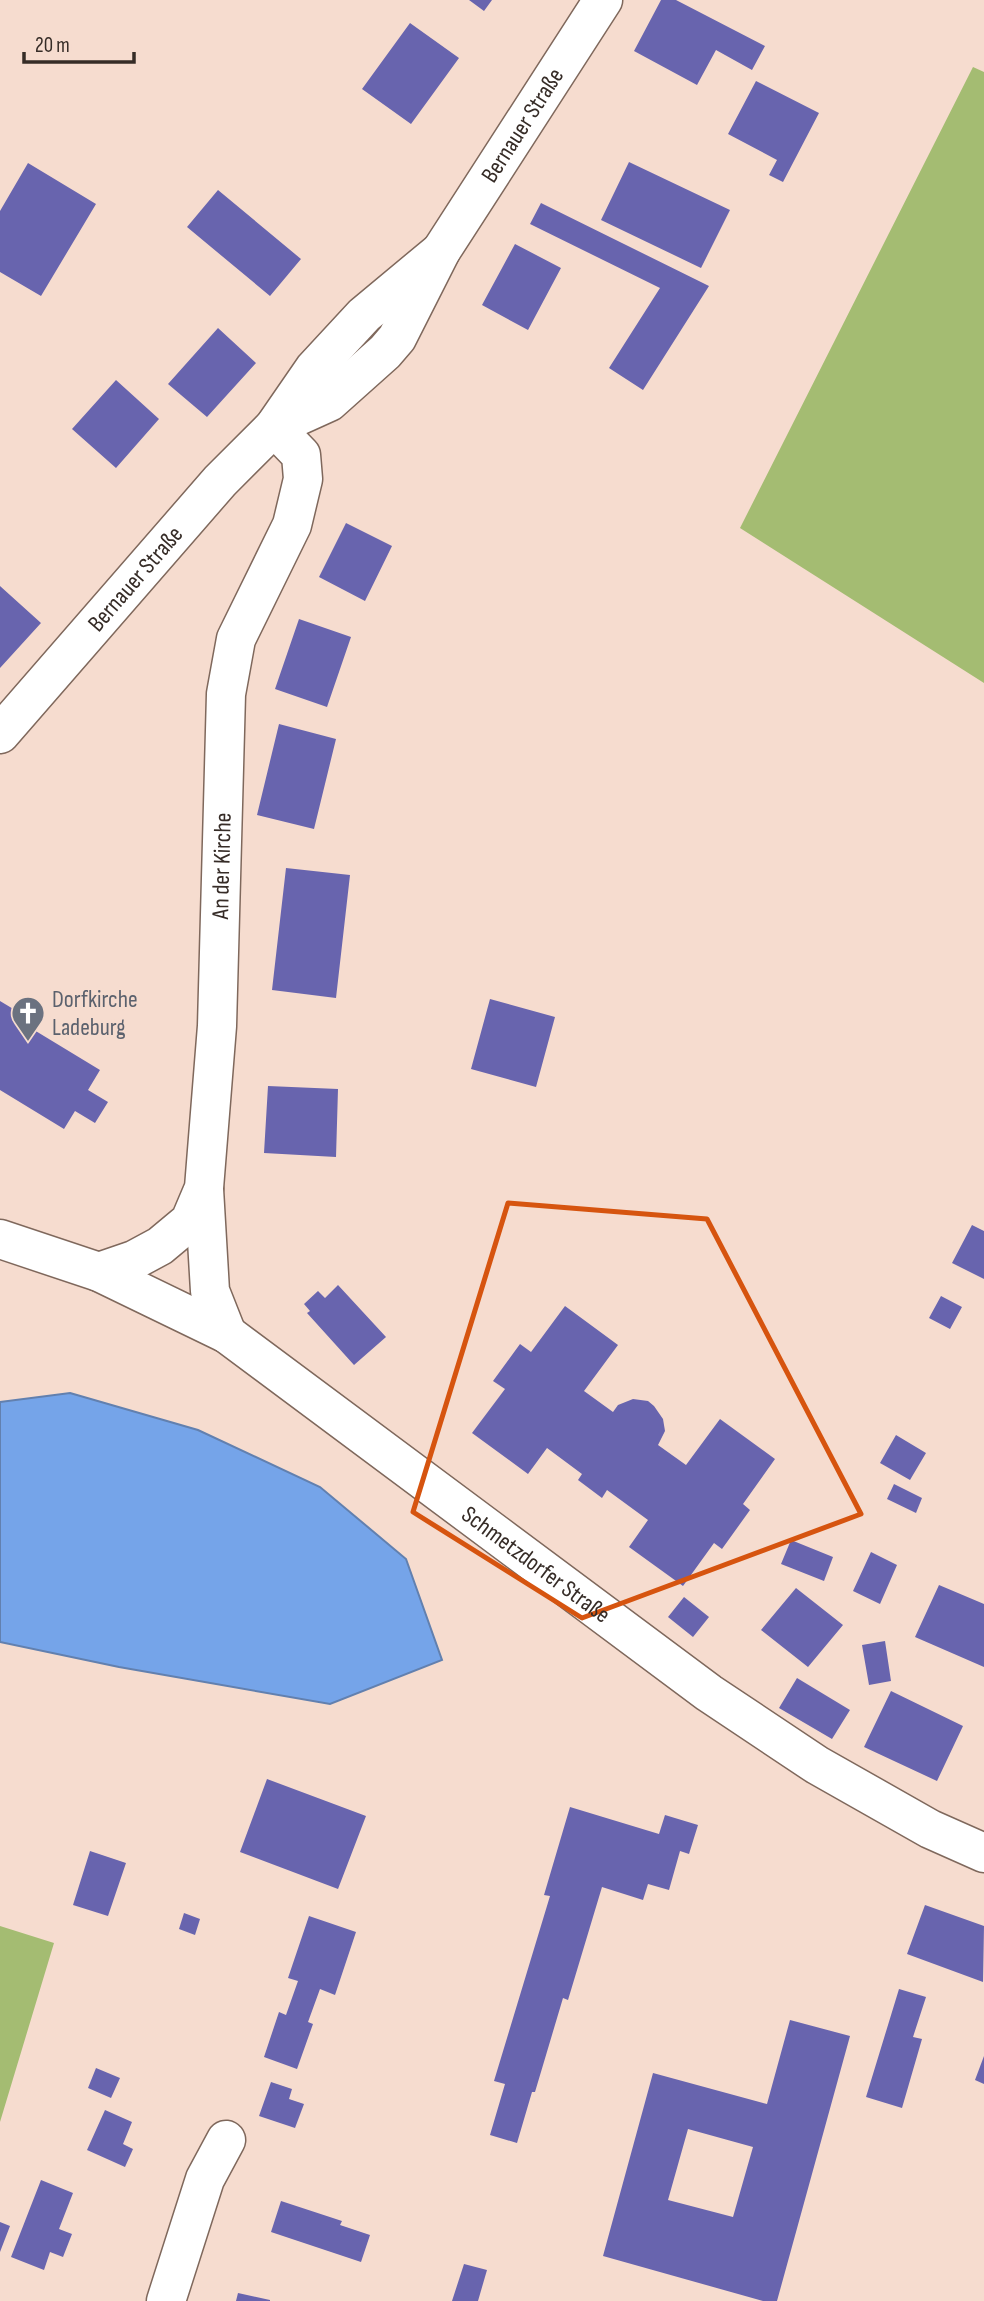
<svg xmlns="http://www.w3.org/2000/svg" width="984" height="2301" font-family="'Sofia Sans Condensed',sans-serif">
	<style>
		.green { fill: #a4bc72 }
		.water { fill: #75a4e9; stroke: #6280af; stroke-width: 2 }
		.building { fill: #6864ae; fill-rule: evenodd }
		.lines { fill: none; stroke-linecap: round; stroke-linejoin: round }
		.minor-casing { stroke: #7f685c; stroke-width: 41 }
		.major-casing { stroke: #7f685c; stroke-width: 41 }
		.minor { stroke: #fff; stroke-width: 38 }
		.major { stroke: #fff; stroke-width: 38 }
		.marked { fill: none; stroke: #d6540f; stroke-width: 5; stroke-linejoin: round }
		.labels { text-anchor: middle; stroke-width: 7; stroke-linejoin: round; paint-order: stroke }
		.street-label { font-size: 24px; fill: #362c27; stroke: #f6dccf }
		.worship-label { font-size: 24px; fill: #5b616d; stroke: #f6dccf; text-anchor: start }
	</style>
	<rect width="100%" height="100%" fill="#f6dccf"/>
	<path class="green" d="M973 67 984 72V683L740 528Z
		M0 1926 54 1943 0 2122Z"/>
	<path class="water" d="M70 1393 198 1430 320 1487 406 1559 442 1660 330 1704 119 1667 0 1642V1402Z"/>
	<path class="building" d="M469 0H492L484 11Z
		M661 0H676L765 46 752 70 716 50 697 85 634 51Z
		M410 23 459 58 411 124 362 89Z
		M756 81 819 113 783 182 769 175 777 160 728 134Z
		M629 162 730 210 701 268 601 220Z
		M28 163 96 204 41 296 0 272V211Z
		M218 190 301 259 270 296 187 227Z
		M541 203 709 286 643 390 609 368 660 288 530 224Z
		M515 244 561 268 528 330 482 305Z
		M218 328 256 363 207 417 168 384Z
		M116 380 159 419 116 468 72 429Z
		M346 523 392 546 365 601 319 577Z
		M0 586 41 623 0 668Z
		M299 619 351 637 327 707 275 689Z
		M279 724 336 739 314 829 257 815Z
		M286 868 350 875 336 998 272 990Z
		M490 999 555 1017 536 1087 471 1069Z
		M0 1001 15 1010 11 1016 100 1070 88 1090 108 1102 95 1123 75 1111 64 1129 0 1090Z
		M268 1086 338 1089 336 1157 264 1153Z
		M972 1225 984 1231V1279L952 1263Z
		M338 1285 386 1337 354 1365 307 1313 310 1311 304 1304 318 1291 325 1298Z
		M941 1296 962 1307 950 1329 929 1318Z
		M565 1306 618 1345 584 1391 613 1412 618 1405 633 1399 648 1401 654 1406 663 1419 665 1431 658 1445 686 1465 720 1419 775 1459 743 1504 750 1510 722 1549 714 1543 683 1586 629 1547 648 1520 607 1490 602 1498 578 1480 582 1474 547 1448 528 1474 472 1433 505 1389 493 1381 520 1344 531 1352Z
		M896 1435 926 1453 910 1480 880 1463Z
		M894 1484 922 1498 916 1513 887 1499Z
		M791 1540 833 1557 824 1581 781 1564Z
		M871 1552 897 1565 880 1604 853 1591Z
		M939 1585 984 1604V1667L915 1637Z
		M796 1588 843 1625 808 1667 761 1630Z
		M684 1597 709 1617 693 1637 668 1617Z
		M885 1641 891 1681 869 1685 862 1645Z
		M797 1678 850 1710 832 1739 779 1708Z
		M891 1691 963 1726 937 1781 864 1747Z
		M267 1779 366 1816 338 1889 240 1852Z
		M570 1807 659 1834 665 1815 698 1825 689 1854 680 1851 669 1890 648 1884 643 1900 602 1887 568 2000 563 1998 535 2092H532L517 2143 490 2135 505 2084 494 2081 550 1896 544 1895Z
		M90 1851 126 1863 108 1916 73 1905Z
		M925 1905 984 1926 983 1982 907 1954Z
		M184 1913 200 1919 195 1935 179 1929Z
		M309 1916 356 1932 335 1995 320 1989 308 2022 313 2024 297 2069 264 2057 279 2012 286 2015 298 1981 288 1978Z
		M899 1989 926 1997 913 2037 922 2039 902 2108 866 2097Z
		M790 2020 850 2036 777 2301H763L603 2256 653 2073 767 2104ZM688 2129 753 2147 733 2217 668 2200Z
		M984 2056V2084L975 2080Z
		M96 2068 120 2078 111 2098 88 2088Z
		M271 2082 292 2089 289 2099 304 2104 295 2128 259 2116Z
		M105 2110 132 2122 123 2144 133 2149 125 2167 87 2150Z
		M41 2180 73 2193 59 2229 72 2234 63 2257 50 2252 44 2270 11 2257Z
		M281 2201 342 2221 340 2225 370 2235 361 2262 271 2232Z
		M0 2222 10 2226 0 2252Z
		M464 2264 487 2270 478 2301H452Z
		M238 2293 270 2300V2301H236Z"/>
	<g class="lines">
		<defs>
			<g id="minor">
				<path d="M204 1189 210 1291 227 1334"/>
				<path id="s1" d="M0 1239 99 1272 227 1334 709 1693 817 1765 930 1829 984 1853"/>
				<path id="s2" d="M99 1272 134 1260 160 1246 190 1221 204 1188 217 1026 226 694 236 639 292 525 303 479 301 455 274 427"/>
				<path d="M166 2301 205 2179 226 2140"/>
			</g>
			<g id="major">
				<path id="s3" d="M276 426 329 402 385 352 397 338 441 251 603 0"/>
				<path id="s4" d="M0 734 220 481 274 427 314 369 364 315 441 251"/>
			</g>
		</defs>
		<use href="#minor" class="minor-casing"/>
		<use href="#major" class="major-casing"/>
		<use href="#minor" class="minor"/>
		<use href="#major" class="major"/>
	</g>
	<path class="marked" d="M508 1203 707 1219 861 1514 582 1618 413 1512Z"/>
	<defs>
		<symbol id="church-pin" viewBox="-11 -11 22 30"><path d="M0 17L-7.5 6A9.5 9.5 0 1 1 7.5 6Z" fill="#6b7280" stroke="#f6dccf"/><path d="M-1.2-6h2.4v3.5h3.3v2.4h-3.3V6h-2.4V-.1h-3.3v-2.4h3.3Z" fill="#fff"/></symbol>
	</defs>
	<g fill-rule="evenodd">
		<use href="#church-pin" x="9" y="994" width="38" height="52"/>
	</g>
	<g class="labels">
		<g class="street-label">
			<text dy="8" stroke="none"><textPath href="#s3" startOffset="399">Bernauer Straße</textPath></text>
			<text dy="8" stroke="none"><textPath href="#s4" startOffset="206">Bernauer Straße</textPath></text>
			<text dy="8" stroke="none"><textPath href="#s2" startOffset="464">An der Kirche</textPath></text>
			<text dy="8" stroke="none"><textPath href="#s1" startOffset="632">Schmetzdorfer Straße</textPath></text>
		</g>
		<g class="worship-label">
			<text x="52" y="1007">Dorfkirche<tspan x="52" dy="28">Ladeburg</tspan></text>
		</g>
	</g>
	<path d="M24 52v10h110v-10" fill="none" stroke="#362c27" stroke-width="3.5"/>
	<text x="35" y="52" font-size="21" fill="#362c27" stroke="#f6dccf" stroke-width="5" paint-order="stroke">20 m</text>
</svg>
